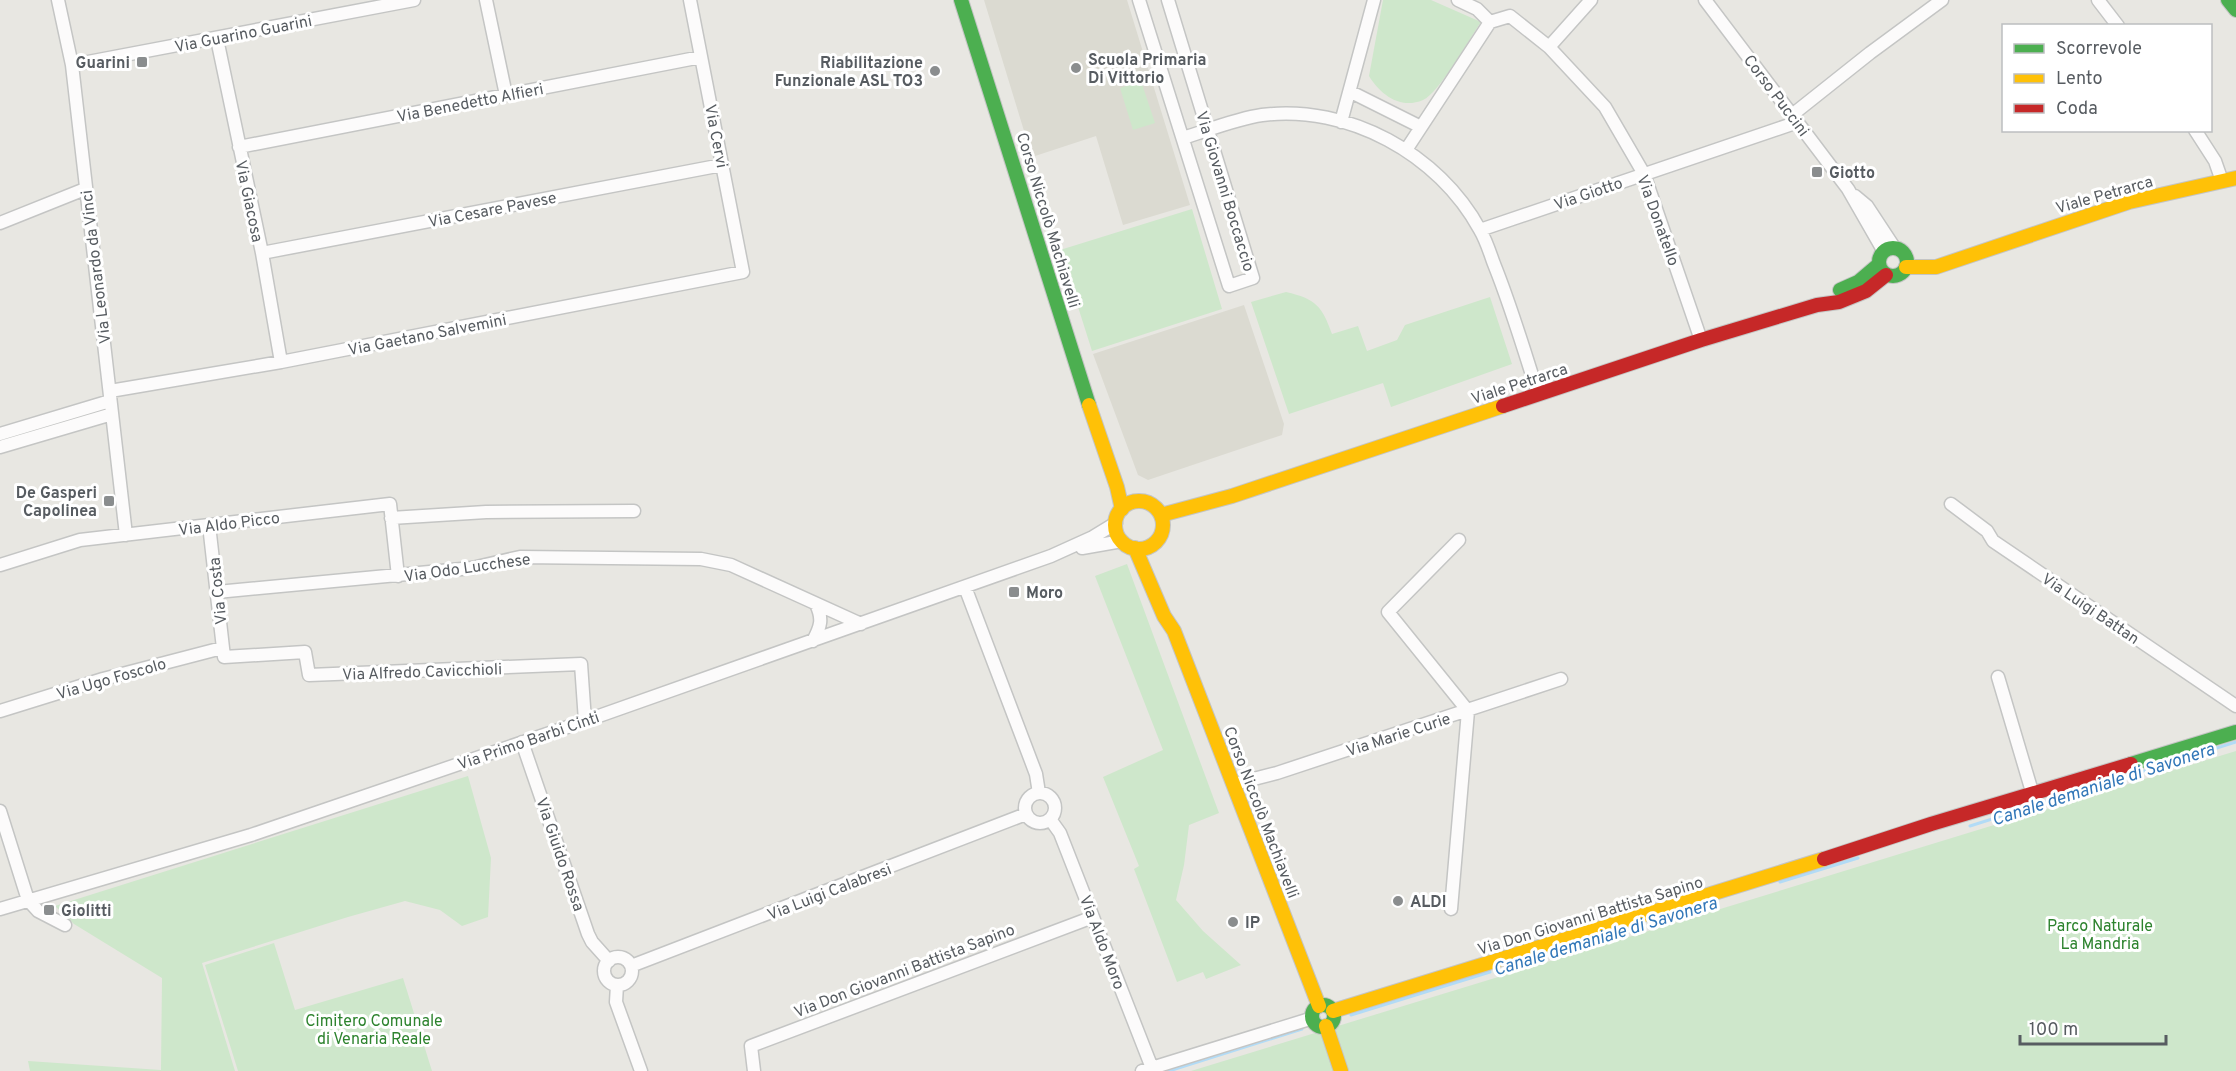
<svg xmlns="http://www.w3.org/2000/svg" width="2236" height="1071" font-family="Overpass,sans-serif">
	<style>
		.education { fill: #dbdad1 }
		.green { fill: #cee7cb }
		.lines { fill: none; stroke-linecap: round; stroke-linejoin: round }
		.stream { stroke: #b2dbf6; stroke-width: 3 }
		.street-casing { stroke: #c4c5c4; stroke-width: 15 }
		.fast-casing { stroke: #c4c5c4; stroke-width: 16 }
		.slow-casing { stroke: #c4c5c4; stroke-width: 16 }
		.jam-casing { stroke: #c4c5c4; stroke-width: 16 }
		.street { stroke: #fcfbfb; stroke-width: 12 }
		.fast { stroke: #4caf50; stroke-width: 14 }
		.slow { stroke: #ffc107; stroke-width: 14 }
		.jam { stroke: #c62828; stroke-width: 14 }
		.poi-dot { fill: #8a8d8e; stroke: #fff; stroke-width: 2 }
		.labels { text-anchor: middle; stroke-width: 6; stroke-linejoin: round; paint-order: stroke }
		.street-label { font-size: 16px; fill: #575c61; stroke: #fff }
		.poi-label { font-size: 16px; font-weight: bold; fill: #575c61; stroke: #fff; text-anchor: start }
		.park-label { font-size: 16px; fill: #2d832e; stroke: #fff }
		.water-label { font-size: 18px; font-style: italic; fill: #3277b8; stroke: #fff }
	</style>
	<rect width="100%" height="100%" fill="#e8e7e2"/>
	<path class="education" d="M984 0H1127L1190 205 1123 225 1096 136 1032 157Z
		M1244 305 1284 424 1282 435 1148 480 1138 475 1093 354Z"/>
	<path class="green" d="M1383 0H1431L1481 22C1469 39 1439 93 1423 100 1400 110 1380 94 1369 76Z
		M1141 81 1155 123 1133 130 1120 88Z
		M1192 209 1222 309 1092 351 1060 250Z
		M1286 292C1316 299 1322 306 1332 334L1358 326 1367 351 1397 340 1405 325 1490 297 1512 364 1391 407 1383 383 1289 414 1251 302Z
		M1127 564 1219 813 1189 825 1184 865 1176 900 1203 931 1241 965 1206 979 1203 972 1177 982 1134 869 1139 866 1103 777 1163 750 1095 576Z
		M2236 751V1071H1191Z
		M468 776 491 858 488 917 462 926 440 910 405 901 348 917 202 963 235 1071H30L28 1061 161 1070 162 978 74 924 55 906Z
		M274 943 295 1010 403 978 432 1071H238L205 965Z"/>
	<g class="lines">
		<path class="stream" d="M1970 826 2236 742
			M1780 882 1858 858
			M1351 1015 1490 972
			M1169 1071 1302 1029"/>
		<defs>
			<path id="street" d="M58 0 72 65 126 535
				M486 0 506 95
				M1139 0 1229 286 1253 278 1168 0
				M1458 0 1477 9 1490 22
				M1705 0 1848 189 1883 250
				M2098 0 2118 26
				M217 39 262 253 281 362
				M1549 47 1591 0
				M72 65 414 0
				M1351 92 1421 127
				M1792 115 1870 53 1942 0
				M1341 122 1374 0
				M2195 130 2215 161 2222 181
				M1183 138C1209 130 1235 119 1262 115 1348 104 1439 154 1480 230 1486 240 1490 253 1494 264 1511 306 1524 350 1538 394
				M239 147 701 57
				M1406 150 1490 22 1510 16 1549 47 1605 107 1644 174 1701 340
				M1855 196 1867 206 1894 247
				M0 223 85 189
				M1480 230 1798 122
				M262 253 722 165
				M110 391 281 362 743 272 690 0
				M0 434 110 401
				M0 447 112 414
				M1951 504 1987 531 1993 541 2236 706
				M391 518 486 512 634 511
				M209 525 224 657 305 652 309 675 581 664 585 721
				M1082 548 1122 541
				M0 565 80 540 390 504 398 576
				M965 587 1036 774 1039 793
				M217 592 472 568 520 557 701 559 731 565 861 624
				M813 641C821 626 823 619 816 604
				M1998 677 2033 795
				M0 711 103 679 222 648
				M522 742 588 934 592 942 609 961
				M1234 784 1277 773 1561 679
				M1025 808a15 15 0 1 1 30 0a15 15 0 1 1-30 0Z
				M0 811 28 900 38 911 65 925
				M1050 819 1060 833 1152 1068
				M0 909 251 835 579 723 1051 556 1093 537 1116 523
				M1451 909 1468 711 1388 612 1459 540
				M604 971a14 14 0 1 1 28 0a14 14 0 1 1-28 0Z
				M631 966 1026 814
				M617 985 616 1002 641 1071
				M754 1071 751 1046 1093 917
				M1142 1071 1313 1018"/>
			<path id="fast" d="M961 0 1089 405
				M2228 0 2236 10
				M1879 262a14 14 0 1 1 28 0a14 14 0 1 1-28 0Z
				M1840 290 1858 282 1878 265
				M2131 764 2236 732
				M1312 1016a11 11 0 1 1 22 0a11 11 0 1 1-22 0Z"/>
			<path id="slow" d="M1906 267H1936L2129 202 2236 178
				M1089 405 1117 487 1122 509
				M1115 525a24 24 0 1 1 48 0a24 24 0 1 1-48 0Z
				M1161 515 1232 496 1503 406
				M1135 548 1164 616 1174 631 1319 1006
				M1333 1011 1824 859
				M1326 1026 1341 1071"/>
			<path id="jam" d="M1503 406 1701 340 1817 305 1839 302 1866 291 1886 275
				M1824 859 1931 824 2131 764"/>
		</defs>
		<use href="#street" class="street-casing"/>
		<use href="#fast" class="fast-casing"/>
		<use href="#slow" class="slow-casing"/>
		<use href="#jam" class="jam-casing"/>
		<use href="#street" class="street"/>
		<use href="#fast" class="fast"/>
		<use href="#slow" class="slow"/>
		<use href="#jam" class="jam"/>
	</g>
	<g class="poi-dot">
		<rect x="136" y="56" width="12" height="12" rx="3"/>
		<circle cx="1076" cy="68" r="6"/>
		<circle cx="935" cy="71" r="6"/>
		<rect x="1811" y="166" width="12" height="12" rx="3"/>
		<rect x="103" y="495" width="12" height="12" rx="3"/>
		<rect x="1008" y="586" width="12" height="12" rx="3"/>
		<circle cx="1398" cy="901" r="6"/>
		<rect x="43" y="904" width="12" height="12" rx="3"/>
		<circle cx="1233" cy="922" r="6"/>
	</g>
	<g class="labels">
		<g class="street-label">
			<text transform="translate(243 33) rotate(-11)" y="6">Via Guarino Guarini</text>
			<text transform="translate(1777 95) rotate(53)" y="6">Corso Puccini</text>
			<text transform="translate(470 102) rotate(-11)" y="6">Via Benedetto Alfieri</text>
			<text transform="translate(717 136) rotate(79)" y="6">Via Cervi</text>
			<text transform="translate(1226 191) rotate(73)" y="6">Via Giovanni Boccaccio</text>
			<text transform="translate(1588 193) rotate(-19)" y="6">Via Giotto</text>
			<text transform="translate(2104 194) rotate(-16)" y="6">Viale Petrarca</text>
			<text transform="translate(250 201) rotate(78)" y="6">Via Giacosa</text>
			<text transform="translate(492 209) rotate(-11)" y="6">Via Cesare Pavese</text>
			<text transform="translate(1049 220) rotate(73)" y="6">Corso Niccolò Machiavelli</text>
			<text transform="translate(1659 220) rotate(70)" y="6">Via Donatello</text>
			<text transform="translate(95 267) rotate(-97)" y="6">Via Leonardo da Vinci</text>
			<text transform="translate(427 334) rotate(-11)" y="6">Via Gaetano Salvemini</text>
			<text transform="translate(1519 383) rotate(-18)" y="6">Viale Petrarca</text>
			<text transform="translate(229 523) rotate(-7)" y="6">Via Aldo Picco</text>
			<text transform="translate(467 567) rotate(-8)" y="6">Via Odo Lucchese</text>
			<text transform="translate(217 591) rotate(-96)" y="6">Via Costa</text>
			<text transform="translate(2091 608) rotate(34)" y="6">Via Luigi Battan</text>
			<text transform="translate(422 671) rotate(-2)" y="6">Via Alfredo Cavicchioli</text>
			<text transform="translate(111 678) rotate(-16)" y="6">Via Ugo Foscolo</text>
			<text transform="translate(1398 734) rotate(-18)" y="6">Via Marie Curie</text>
			<text transform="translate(528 740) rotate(-19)" y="6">Via Primo Barbi Cinti</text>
			<text transform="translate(1262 812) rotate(69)" y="6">Corso Niccolò Machiavelli</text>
			<text transform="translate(561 854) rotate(71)" y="6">Via Giuido Rossa</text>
			<text transform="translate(829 891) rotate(-21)" y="6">Via Luigi Calabresi</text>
			<text transform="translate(1590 915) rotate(-17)" y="6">Via Don Giovanni Battista Sapino</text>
			<text transform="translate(1103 942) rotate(69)" y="6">Via Aldo Moro</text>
			<text transform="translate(904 970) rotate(-21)" y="6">Via Don Giovanni Battista Sapino</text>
		</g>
		<g class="poi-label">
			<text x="1088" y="65">Scuola Primaria<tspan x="1088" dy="18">Di Vittorio</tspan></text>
			<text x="130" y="68" text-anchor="end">Guarini</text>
			<text x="923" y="68" text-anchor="end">Riabilitazione<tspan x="923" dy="18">Funzionale ASL TO3</tspan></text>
			<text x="1829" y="178">Giotto</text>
			<text x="97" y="498" text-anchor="end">De Gasperi<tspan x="97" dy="18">Capolinea</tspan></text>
			<text x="1026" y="598">Moro</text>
			<text x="1410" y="907">ALDI</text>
			<text x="61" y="916">Giolitti</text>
			<text x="1245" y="928">IP</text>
		</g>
		<g class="park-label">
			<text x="2100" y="931">Parco Naturale<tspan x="2100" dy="18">La Mandria</tspan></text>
			<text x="374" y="1026">Cimitero Comunale<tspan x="374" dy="18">di Venaria Reale</tspan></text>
		</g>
		<g class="water-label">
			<text transform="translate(2103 784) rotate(-18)" y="6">Canale demaniale di Savonera</text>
			<text transform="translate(1605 936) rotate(-17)" y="6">Canale demaniale di Savonera</text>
		</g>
	</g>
	<rect x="2002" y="24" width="210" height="108" fill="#ffffff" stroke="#bcbec0" stroke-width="1.5"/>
	<rect x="2014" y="44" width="30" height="9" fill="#4caf50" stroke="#bcbec0" stroke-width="1.5"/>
	<text x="2056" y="54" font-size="18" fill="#575c61">Scorrevole</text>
	<rect x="2014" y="74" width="30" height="9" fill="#ffc107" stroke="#bcbec0" stroke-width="1.5"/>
	<text x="2056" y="84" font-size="18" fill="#575c61">Lento</text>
	<rect x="2014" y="104" width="30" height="9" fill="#c62828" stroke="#bcbec0" stroke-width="1.5"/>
	<text x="2056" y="114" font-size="18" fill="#575c61">Coda</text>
	<path d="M2020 1035v9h146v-9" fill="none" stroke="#575c61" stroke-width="3"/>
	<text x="2029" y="1035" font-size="18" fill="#575c61" stroke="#ffffff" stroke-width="4.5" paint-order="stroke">100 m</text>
</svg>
